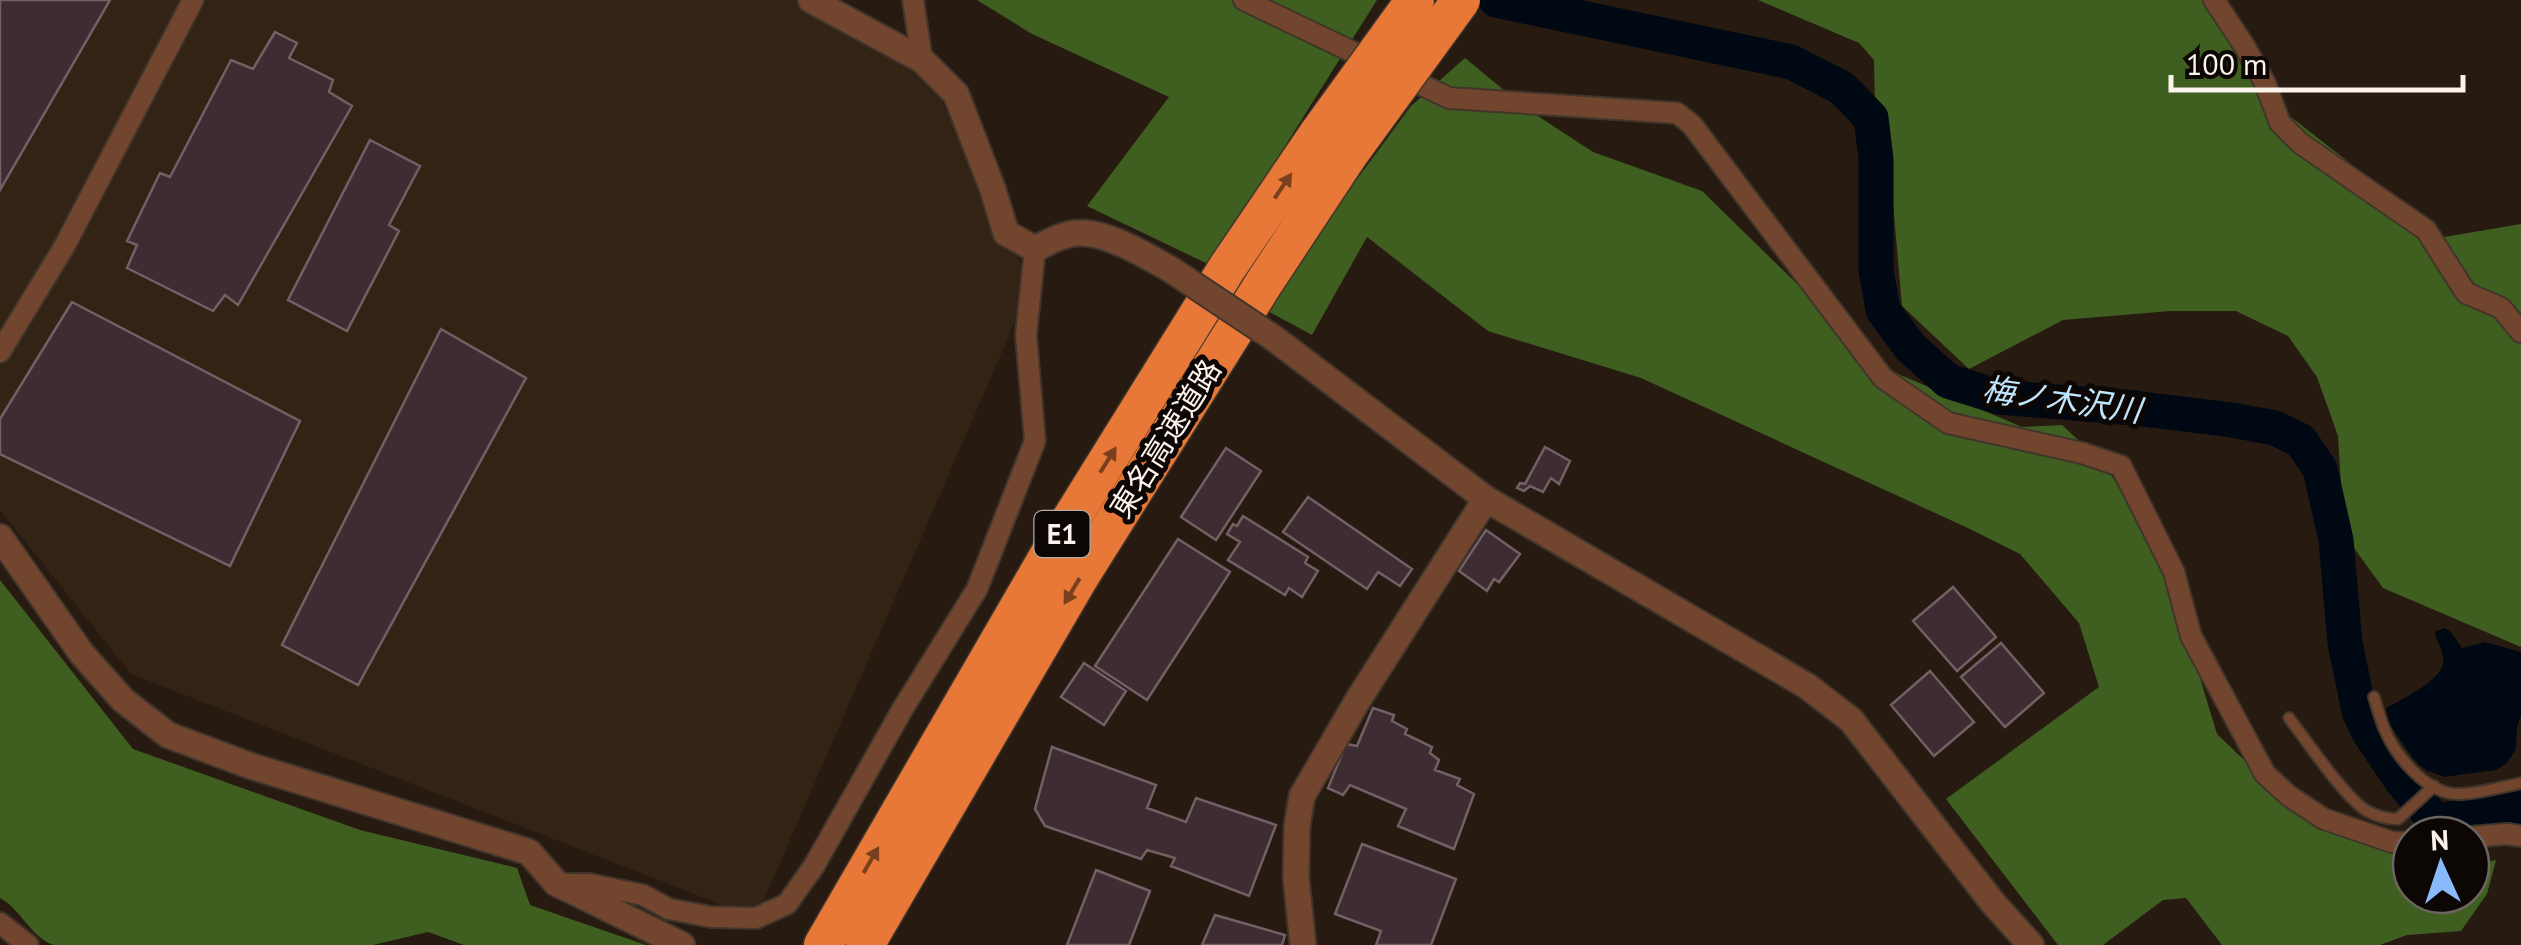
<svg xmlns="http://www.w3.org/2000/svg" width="2521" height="945" font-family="'PT Sans','Noto Sans JP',sans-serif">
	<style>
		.built { fill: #332314 }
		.forest { fill: #3f5f20 }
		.water { fill: #000813 }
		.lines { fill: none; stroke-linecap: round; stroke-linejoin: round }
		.river { stroke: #000813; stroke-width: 35 }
		.building { fill: #3d2c31; stroke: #736066; stroke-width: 2.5 }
		.service-casing { stroke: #41352b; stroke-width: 14 }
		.minor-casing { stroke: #41352b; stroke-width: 24 }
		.tertiary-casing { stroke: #41352b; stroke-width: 29 }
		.motorway-casing { stroke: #41352b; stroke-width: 41 }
		.service { stroke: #72452e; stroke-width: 10 }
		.minor { stroke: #72452e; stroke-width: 20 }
		.tertiary { stroke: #72452e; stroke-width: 25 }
		.motorway { stroke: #e77837; stroke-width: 38 }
		.tertiary-bridge-casing { stroke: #41352b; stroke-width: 29; stroke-linecap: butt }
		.motorway-bridge-casing { stroke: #41352b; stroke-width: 41; stroke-linecap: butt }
		.tertiary-bridge { stroke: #72452e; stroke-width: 25 }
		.motorway-bridge { stroke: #e77837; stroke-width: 38 }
		.oneway { fill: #7a401e }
		.labels { text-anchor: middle; stroke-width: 10; stroke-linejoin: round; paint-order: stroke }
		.shield { fill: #0c0704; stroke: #b4aca6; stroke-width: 2.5 }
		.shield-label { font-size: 28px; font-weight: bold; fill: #fcf3ec }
		.street-label { font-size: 30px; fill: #fcf3ec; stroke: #0c0704 }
		.water-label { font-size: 32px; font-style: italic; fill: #c0e6fe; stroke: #0c0704 }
	</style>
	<rect width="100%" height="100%" fill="#271b11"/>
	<path class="built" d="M0 0H828L922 60 1031 285 756 918 131 674 0 510Z"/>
	<path class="forest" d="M977 0H1377L1210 265 1087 206 1169 97 1032 34Z
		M1758 0H2216L2272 102 2444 237 2521 224V647L2383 588 2354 548 2342 501 2338 436 2317 377 2288 336 2236 311H2170L2063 320 1969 369 1902 306 1890 168 1875 111 1874 60 1859 43Z
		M1465 58 1527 109 1593 152 1702 191 1882 367 2022 427 2062 425 2103 463 2161 550 2217 734 2311 824 2411 857V895H2471V866L2496 860 2487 894 2461 931 2407 935 2380 945H2222L2186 898 2163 900 2103 945H2058L1946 799 2099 687 2079 623 2020 554 1970 529 1641 378 1488 331 1367 237 1312 335 1262 308 1411 106Z
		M0 580 133 749 360 830 517 868 530 905 646 945H464L428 932 373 945H54C31 938 21 909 0 898Z"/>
	<path class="water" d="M2444 628 2451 632 2462 648 2485 642 2521 652V716L2517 727 2516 744 2515 751 2506 764 2496 770 2444 777 2426 770 2414 760 2388 722 2386 708C2402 699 2440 682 2443 663 2445 650 2436 644 2435 632Z"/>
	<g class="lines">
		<path class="river" d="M1496 0 1791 62 1842 88 1871 118 1876 159V270L1883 310 1910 347 1948 381 1999 397 2134 408 2232 420 2275 428 2301 441 2320 469 2336 540 2345 643 2359 711 2368 731 2401 780 2435 821 2521 808"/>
	</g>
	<path class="building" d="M0 0H110L0 190Z
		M275 32 297 43 289 58 333 80 329 92 352 106 238 305 225 295 213 311 127 268 137 245 127 241 160 173 170 177 231 60 253 69Z
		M370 140 420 166 389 225 399 231 347 331 288 300Z
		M72 302 300 421 230 566 0 454V419Z
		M441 329 526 378 358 685 282 645Z
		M1545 447 1570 461 1559 484 1551 478 1543 492 1530 486 1524 491 1517 488 1520 483 1525 484Z
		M1226 448 1261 471 1216 540 1181 517Z
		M1308 497 1412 569 1400 586 1378 572 1367 589 1283 532Z
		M1243 516 1308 557 1305 563 1318 571 1302 597 1289 588 1285 595 1228 560 1240 542 1227 534 1233 524 1237 526Z
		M1486 530 1520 554 1499 582 1494 579 1487 591 1459 571Z
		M1178 539 1230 572 1147 700 1095 666Z
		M1953 587 1996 637 1957 671 1913 621Z
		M2001 643 2044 693 2005 727 1961 677Z
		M1084 663 1126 691 1104 725 1061 697Z
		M1930 671 1974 722 1934 756 1891 705Z
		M1373 708 1394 715 1392 721 1407 729 1405 734 1432 747 1430 753 1439 760 1435 770 1460 779 1457 785 1474 794 1454 849 1398 826 1406 809 1350 785 1343 795 1328 788 1346 744 1357 746Z
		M1052 747 1156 785 1147 808 1186 822 1196 798 1276 825 1249 896 1171 866 1175 858 1147 850 1141 859 1045 826 1035 809Z
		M1362 844 1456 879 1431 945H1376L1381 931 1335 914Z
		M1096 870 1150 891 1129 945H1067Z
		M1215 915 1285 935 1282 945H1202Z"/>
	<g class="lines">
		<defs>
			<path id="service" d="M2374 697C2377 707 2380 718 2384 728 2395 755 2426 794 2458 794 2478 794 2501 787 2521 783
				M2289 718C2308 742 2343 796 2367 811 2378 817 2387 819 2398 819L2434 786"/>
			<path id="minor" d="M913 0 922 60
				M1244 0 1449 98 1677 113 1692 125 1883 378 1948 423 2082 453 2121 466 2174 572 2191 636 2265 774 2289 796 2324 819 2392 842 2411 843
				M2214 0 2245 47 2265 83 2280 123 2300 143 2426 230 2466 293 2501 308 2521 332
				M0 352 64 247 193 0
				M2471 837 2507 834 2521 836
				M563 884H589L643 895 669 909 711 917 756 918 787 904 814 866 902 710 977 589 1035 441 1026 335 1035 249
				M0 923 28 945"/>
			<path id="tertiary" d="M811 0 922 60 956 94 993 190 1006 233 1035 249C1049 242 1064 233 1080 233 1107 232 1147 256 1170 269
				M1275 339 1486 499 1807 686 1851 720 1993 903 2031 945
				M0 537 82 654 123 700 168 735 251 766 529 852 556 883 682 945
				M1303 945 1296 878 1297 826 1302 796 1358 700 1486 499"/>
			<path id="motorway" d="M823 945 1053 548 1227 268 1318 134
				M865 945 1079 578 1264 283 1349 154"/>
		</defs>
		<use href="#service" class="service-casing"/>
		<use href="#minor" class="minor-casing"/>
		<use href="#tertiary" class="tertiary-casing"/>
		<use href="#motorway" class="motorway-casing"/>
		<use href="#service" class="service"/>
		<use href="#minor" class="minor"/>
		<use href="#tertiary" class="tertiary"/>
		<use href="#motorway" class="motorway"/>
		<defs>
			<path id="tertiary-bridge" d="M1170 269 1275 339"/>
			<path id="motorway-bridge" d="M1318 134 1415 0
				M1349 154 1461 0"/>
		</defs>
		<use href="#tertiary-bridge" class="tertiary-bridge-casing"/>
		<use href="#motorway-bridge" class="motorway-bridge-casing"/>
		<use href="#tertiary-bridge" class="tertiary-bridge"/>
		<use href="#motorway-bridge" class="motorway-bridge"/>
	</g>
	<defs><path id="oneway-solid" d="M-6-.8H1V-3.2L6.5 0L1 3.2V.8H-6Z" transform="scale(2.5)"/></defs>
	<g class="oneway">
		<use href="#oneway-solid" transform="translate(1283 186) rotate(-56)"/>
		<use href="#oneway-solid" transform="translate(1108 460) rotate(-58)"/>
		<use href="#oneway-solid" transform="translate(1072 591) rotate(121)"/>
		<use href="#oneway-solid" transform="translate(871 860) rotate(-60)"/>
	</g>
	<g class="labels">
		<rect class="shield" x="1034.5" y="511" width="55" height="46" rx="8"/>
		<g class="shield-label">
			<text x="1062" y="544">E1</text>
		</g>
		<g class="street-label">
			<text transform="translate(1166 439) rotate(-58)" y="10">東名高速道路</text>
		</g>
		<g class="water-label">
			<text transform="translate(2062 400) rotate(8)" y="11">梅ノ木沢川</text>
		</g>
	</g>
	<g transform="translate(2441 865) rotate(357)"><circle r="48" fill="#0c0704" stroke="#6c6561" stroke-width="2.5"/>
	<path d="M0-8L18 38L0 25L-18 38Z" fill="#89bafc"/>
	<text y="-15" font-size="28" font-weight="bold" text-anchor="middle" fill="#fcf3ec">N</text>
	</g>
	<path d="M2171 75v15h292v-15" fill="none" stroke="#fcf3ec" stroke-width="5"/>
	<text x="2186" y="75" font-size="30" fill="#fcf3ec" stroke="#0c0704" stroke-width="8" paint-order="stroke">100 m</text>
</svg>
